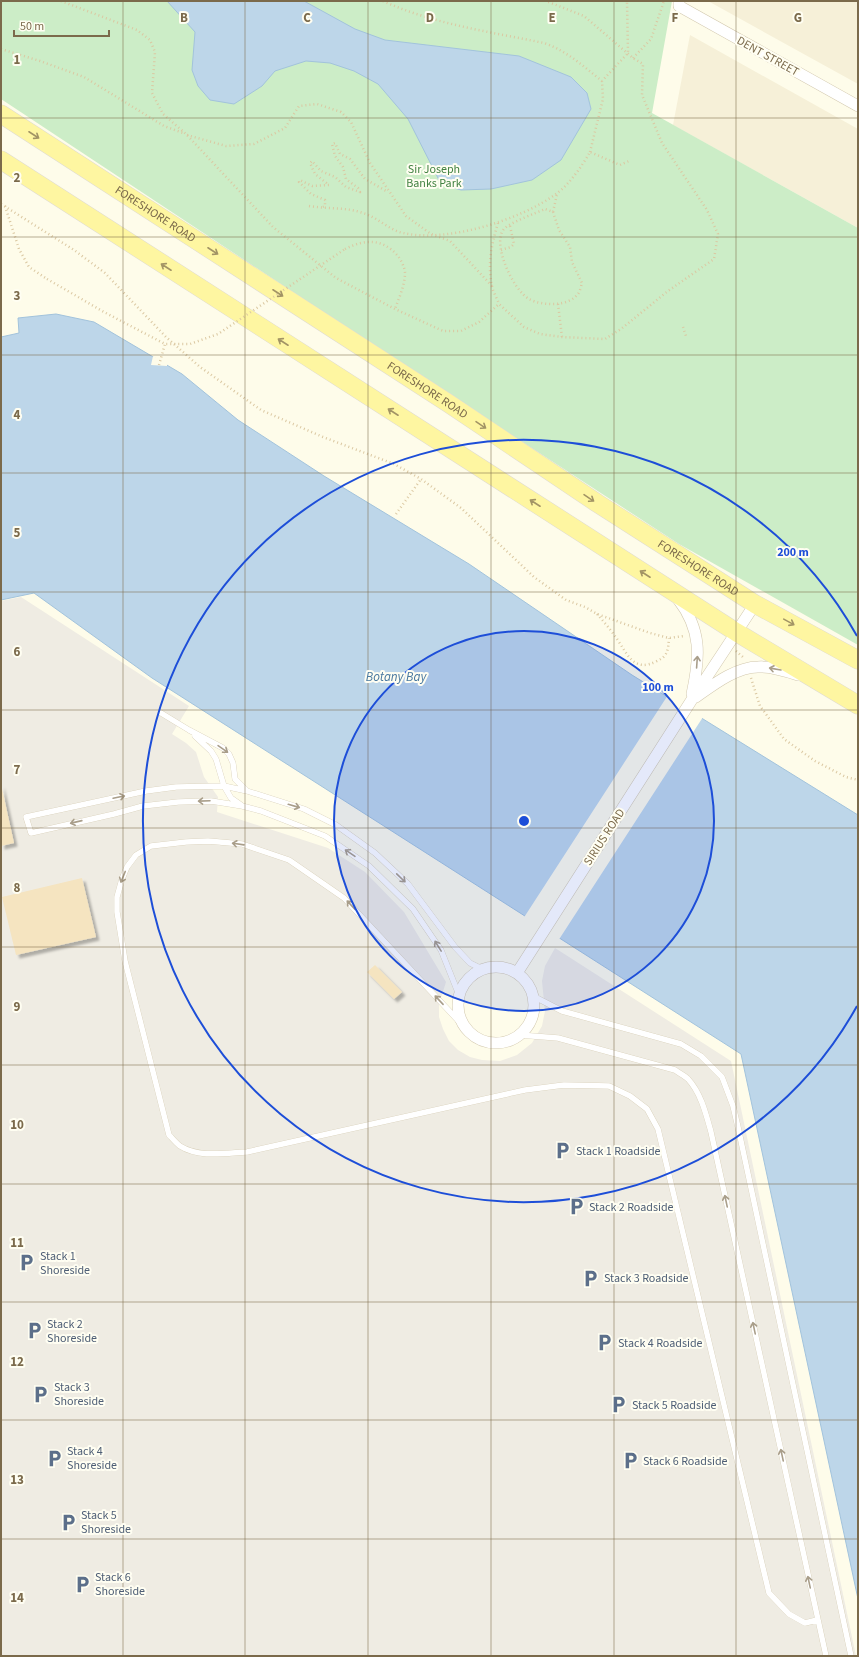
<svg xmlns="http://www.w3.org/2000/svg" width="859" height="1657" font-family="'Source Sans 3',sans-serif">
	<style>
		.residential { fill: #f6f0d8 }
		.industrial { fill: #efece3 }
		.green { fill: #ccedc7 }
		.water { fill: #bdd6e9; stroke: #a2c3dc }
		.pier { fill: #fefcea }
		.building { fill: #f5e4c0; filter: url(#shadow) }
		.lines { fill: none; stroke-linecap: round; stroke-linejoin: round }
		.lane-casing { stroke: #d2c8ae; stroke-width: 6 }
		.street-casing { stroke: #d2c8ae; stroke-width: 12 }
		.primary-casing { stroke: #dfdbd4; stroke-width: 19 }
		.path { stroke: #dbc8a2; stroke-width: 2.5; stroke-dasharray: 1 3; stroke-linecap: butt }
		.lane { stroke: #fff; stroke-width: 5.5 }
		.street { stroke: #fff; stroke-width: 11 }
		.primary { stroke: #fef6a1; stroke-width: 18 }
		.path-bridge { stroke: #dbc8a2; stroke-width: 2.5; stroke-dasharray: 1 3; stroke-linecap: butt }
		.oneway { stroke: #a29465 }
		.oneway2 { stroke: #a99e8a }
		.grid { fill: none; stroke: #7b6a4b; stroke-width: 1; stroke-opacity: 0.55 }
		.ring { fill: none; stroke: #1d4ed8; stroke-width: 2 }
		.labels { text-anchor: middle; stroke-width: 4; stroke-linejoin: round; paint-order: stroke }
		.street-label { font-size: 12px; fill: #7b6a4b; stroke: #fffef2 }
		.park-label { font-size: 12px; fill: #428242; stroke: #fffef2 }
		.service-label { font-size: 12px; fill: #4e5e75; stroke: #fffef2; text-anchor: start }
		.water-label { font-size: 13px; font-style: italic; fill: #48789f; stroke: #fffef2 }
		.grid-label { font-size: 13px; text-anchor: middle; font-weight: bold; fill: #7b6a4b; stroke: #fffef2; stroke-width: 4; stroke-linejoin: round; paint-order: stroke }
		.centre { fill: #1d4ed8; stroke: #fffef2; stroke-width: 2 }
		.ring-label { font-size: 12px; text-anchor: middle; font-weight: bold; fill: #1d4ed8; stroke: #fffef2; stroke-width: 4; stroke-linejoin: round; paint-order: stroke }
	</style>
	<defs>
		<filter id="shadow"><feDropShadow dx="3.5" dy="3.5" stdDeviation="1" flood-color="#0004"/></filter>
	</defs>
	<rect width="100%" height="100%" fill="#fefcea"/>
	<path class="residential" d="M708 1H858V84Z
		M690 35 858 129V228L673 125Z"/>
	<path class="industrial" d="M21 597 189 706 172 734 186 743 196 752 204 777 218 797 217 812 328 848 365 872 404 912 446 982 439 1004V1017L443 1029 449 1041 458 1050 470 1057 482 1060 500 1061 517 1055 532 1043 542 1026 545 1011 542 981 545 966 555 948 731 1061 856 1656H1V601Z"/>
	<path class="green" d="M1 1H672L652 113 858 228V645L679 544 461 402 450 396 1 99Z"/>
	<path class="water" d="M167 1H304L355 29 385 40 519 56 571 77 587 93 591 109 561 160 532 180 491 189 461 190 447 186 439 180 408 119 378 84 354 71 330 63 306 61 275 71 262 86 234 104 210 100 198 86 192 70 195 32Z
		M56 314 94 322 182 374 238 420 324 476 469 564 632 675 858 815V1599L741 1054 152 678 34 593 1 600V337L19 333 18 318Z"/>
	<path class="pier" d="M153 356 167 363V366L151 365Z
		M668 695 703 717 558 941 523 919Z"/>
	<path class="building" d="M1 784 14 843 1 846Z
		M82 878 96 937 16 955 2 897Z
		M375 965 402 992 394 999 367 972Z"/>
	<g class="lines">
		<defs>
			<path id="lane" d="M161 713 189 730 223 748 229 754 233 763 235 779 247 791 304 809 336 825 375 853 408 884 455 947 470 963 482 969
				M195 736 211 751 216 759 224 786 231 798 241 805
				M247 791 224 786 176 787 146 791 26 817 31 833 114 814 143 806 178 802 211 801 242 806 261 811 325 836 369 866 413 909 441 950 459 995
				M533 996 562 1011 681 1044 701 1056 722 1077 733 1106 738 1127 851 1656
				M466 1029 344 898 289 860 242 844 208 841 186 842 151 846 136 855 127 867 122 879 117 897V912L125 961 169 1135C172 1138 176 1143 180 1146 199 1158 226 1153 247 1152L525 1090 564 1085 609 1086 630 1096 647 1109 658 1129 769 1593 789 1614 805 1623 817 1620
				M519 1035 558 1038 675 1070C679 1073 685 1076 688 1079 701 1093 706 1114 711 1132L826 1656"/>
			<path id="street" d="M679 1V6L858 106
				M678 599C702 630 700 657 692 694
				M696 697C713 685 736 667 758 667 771 666 786 671 798 675
				M458 1005a38 38 0 1 1 76 0a38 38 0 1 1-76 0Z
				M517 973 691 701 755 604"/>
			<g id="primary">
				<path id="s1" d="M1 114 448 403 597 503 755 604 858 660"/>
				<path d="M1 160 736 632 858 705"/>
			</g>
		</defs>
		<use href="#lane" class="lane-casing"/>
		<use href="#street" class="street-casing"/>
		<use href="#primary" class="primary-casing"/>
		<path class="path" d="M61 1 137 30 150 40 155 52 152 93 163 114 186 134 273 227 336 278 395 309 443 331H461L479 322 499 304 524 327 540 334 562 337 605 339 621 329 668 291 714 259 718 234 707 210 662 143 642 95 643 64 633 58 584 16 546 1
			M383 1C433 24 491 32 544 43 567 51 583 66 602 81L628 53 627 1
			M1 49 40 61 84 77 164 126 183 133
			M633 58 651 39 664 1
			M187 135 226 146 254 144 285 128 299 106 317 104 341 112 351 122 370 163 406 216 431 234 450 241 492 286
			M590 152 603 99 602 81
			M1 204 74 250 105 273 166 337 200 367 261 410 323 437 394 464 421 479 461 508 534 577 566 600 585 607 597 614 650 633 669 638 684 636
			M5 206 19 249 29 267 47 279
			M309 206C327 209 346 207 363 213 377 217 389 230 403 233 447 243 520 220 556 194 569 185 582 166 590 152L620 165 629 161
			M323 207 325 206V200L311 194 299 182 300 180 312 186 329 185 315 174 310 163 312 161 321 171 335 177 346 187 360 192 358 188 346 179 343 167 335 156 332 144 335 143 340 154 350 159 365 179 388 192
			M553 212 559 230 570 247 572 262 582 283C581 286 580 292 578 294 568 307 542 306 529 299 514 291 491 244 504 229 509 223 536 213 545 209L553 212 557 194
			M498 223C492 243 487 264 492 286 493 292 497 298 499 304
			M345 249C365 239 382 238 398 256 401 260 405 268 405 273 405 285 399 298 395 309
			M501 250 511 247 514 244 510 226
			M558 304 562 337
			M683 327 686 336
			M159 365 165 344
			M396 514 421 479
			M597 614C604 622 611 630 617 639 628 655 634 673 657 661 668 656 668 650 669 638
			M736 651 744 658
			M751 678 760 706 784 739 815 761 846 777 858 780"/>
		<use href="#lane" class="lane"/>
		<use href="#street" class="street"/>
		<use href="#primary" class="primary"/>
		<path class="path-bridge" d="M47 279 104 312 165 344H190L218 334 345 249"/>
	</g>
	<defs><path id="oneway-shaft" d="M-6 0H5M1.5-3L5.5 0L1.5 3" fill="none" stroke-width="1.6" stroke-linecap="round" stroke-linejoin="round"/></defs>
	<g class="oneway">
		<use href="#oneway-shaft" transform="translate(34 135) rotate(33)"/>
		<use href="#oneway-shaft" transform="translate(213 251) rotate(33)"/>
		<use href="#oneway-shaft" transform="translate(166 267) rotate(-147)"/>
		<use href="#oneway-shaft" transform="translate(278 293) rotate(33)"/>
		<use href="#oneway-shaft" transform="translate(283 342) rotate(-147)"/>
		<use href="#oneway-shaft" transform="translate(393 412) rotate(-147)"/>
		<use href="#oneway-shaft" transform="translate(481 425) rotate(34)"/>
		<use href="#oneway-shaft" transform="translate(589 498) rotate(34)"/>
		<use href="#oneway-shaft" transform="translate(535 503) rotate(-147)"/>
		<use href="#oneway-shaft" transform="translate(645 574) rotate(-147)"/>
		<use href="#oneway-shaft" transform="translate(789 622) rotate(29)"/>
	</g>
	<g class="oneway2">
		<use href="#oneway-shaft" transform="translate(697 662) rotate(-86)"/>
		<use href="#oneway-shaft" transform="translate(775 669) rotate(-170)"/>
		<use href="#oneway-shaft" transform="translate(223 749) rotate(35)"/>
		<use href="#oneway-shaft" transform="translate(119 797) rotate(-12)"/>
		<use href="#oneway-shaft" transform="translate(204 801) rotate(178)"/>
		<use href="#oneway-shaft" transform="translate(294 806) rotate(16)"/>
		<use href="#oneway-shaft" transform="translate(76 822) rotate(167)"/>
		<use href="#oneway-shaft" transform="translate(238 844) rotate(-172)"/>
		<use href="#oneway-shaft" transform="translate(350 853) rotate(-146)"/>
		<use href="#oneway-shaft" transform="translate(123 877) rotate(112)"/>
		<use href="#oneway-shaft" transform="translate(401 878) rotate(44)"/>
		<use href="#oneway-shaft" transform="translate(351 905) rotate(-133)"/>
		<use href="#oneway-shaft" transform="translate(438 946) rotate(-122)"/>
		<use href="#oneway-shaft" transform="translate(439 1000) rotate(-133)"/>
		<use href="#oneway-shaft" transform="translate(726 1201) rotate(-102)"/>
		<use href="#oneway-shaft" transform="translate(754 1328) rotate(-102)"/>
		<use href="#oneway-shaft" transform="translate(782 1455) rotate(-102)"/>
		<use href="#oneway-shaft" transform="translate(809 1582) rotate(-102)"/>
	</g>
	<path class="grid" d="M123 1V1656M245 1V1656M368 1V1656M491 1V1656M614 1V1656M736 1V1656M1 118H858M1 237H858M1 355H858M1 473H858M1 592H858M1 710H858M1 828H858M1 947H858M1 1065H858M1 1184H858M1 1302H858M1 1420H858M1 1539H858"/>
	<circle cx="524" cy="821" r="190" fill="#1d4ed8" fill-opacity=".12"/>
	<g class="ring">
		<circle cx="524" cy="821" r="190"/>
		<path d="M857 1006A381 381 0 1 1 857 636"/>
	</g>
	<defs>
		<symbol id="parking-bare" viewBox="-9 -9 18 18"><path d="M-3.5-5.5H1a3.5 3.5 0 0 1 0 7H-1V5.5H-3.5ZM-1-3.4V-.6H.8a1.4 1.4 0 0 0 0-2.8Z" fill="#5c6f8a" stroke="#fffef2" stroke-width="2.5" paint-order="stroke"/></symbol>
	</defs>
	<g fill-rule="evenodd">
		<use href="#parking-bare" x="550" y="1138" width="25" height="25"/>
		<use href="#parking-bare" x="564" y="1194" width="25" height="25"/>
		<use href="#parking-bare" x="14" y="1250" width="25" height="25"/>
		<use href="#parking-bare" x="578" y="1266" width="25" height="25"/>
		<use href="#parking-bare" x="22" y="1318" width="25" height="25"/>
		<use href="#parking-bare" x="592" y="1330" width="25" height="25"/>
		<use href="#parking-bare" x="28" y="1382" width="25" height="25"/>
		<use href="#parking-bare" x="606" y="1392" width="25" height="25"/>
		<use href="#parking-bare" x="42" y="1446" width="25" height="25"/>
		<use href="#parking-bare" x="618" y="1448" width="25" height="25"/>
		<use href="#parking-bare" x="56" y="1510" width="25" height="25"/>
		<use href="#parking-bare" x="70" y="1572" width="25" height="25"/>
	</g>
	<g class="labels">
		<g class="street-label">
			<text transform="translate(768 56) rotate(29)" y="4">DENT STREET</text>
			<text dy="4" stroke="none"><textPath href="#s1" startOffset="184">FORESHORE ROAD</textPath></text>
			<text dy="4" stroke="none"><textPath href="#s1" startOffset="508">FORESHORE ROAD</textPath></text>
			<text dy="4" stroke="none"><textPath href="#s1" startOffset="832">FORESHORE ROAD</textPath></text>
			<text transform="translate(604 837) rotate(-57)" y="4">SIRIUS ROAD</text>
		</g>
		<g class="park-label">
			<text x="434" y="173">Sir Joseph<tspan x="434" dy="14">Banks Park</tspan></text>
		</g>
		<g class="service-label">
			<text x="576" y="1155">Stack 1 Roadside</text>
			<text x="589" y="1211">Stack 2 Roadside</text>
			<text x="40" y="1260">Stack 1<tspan x="40" dy="14">Shoreside</tspan></text>
			<text x="604" y="1282">Stack 3 Roadside</text>
			<text x="47" y="1328">Stack 2<tspan x="47" dy="14">Shoreside</tspan></text>
			<text x="618" y="1347">Stack 4 Roadside</text>
			<text x="54" y="1391">Stack 3<tspan x="54" dy="14">Shoreside</tspan></text>
			<text x="632" y="1409">Stack 5 Roadside</text>
			<text x="67" y="1455">Stack 4<tspan x="67" dy="14">Shoreside</tspan></text>
			<text x="643" y="1465">Stack 6 Roadside</text>
			<text x="81" y="1519">Stack 5<tspan x="81" dy="14">Shoreside</tspan></text>
			<text x="95" y="1581">Stack 6<tspan x="95" dy="14">Shoreside</tspan></text>
		</g>
		<g class="water-label">
			<text x="396" y="681">Botany Bay</text>
		</g>
	</g>
	<g class="grid-label">
		<text x="184" y="22">B</text>
		<text x="307" y="22">C</text>
		<text x="430" y="22">D</text>
		<text x="552" y="22">E</text>
		<text x="675" y="22">F</text>
		<text x="798" y="22">G</text>
		<text x="17" y="64">1</text>
		<text x="17" y="182">2</text>
		<text x="17" y="300">3</text>
		<text x="17" y="419">4</text>
		<text x="17" y="537">5</text>
		<text x="17" y="656">6</text>
		<text x="17" y="774">7</text>
		<text x="17" y="892">8</text>
		<text x="17" y="1011">9</text>
		<text x="17" y="1129">10</text>
		<text x="17" y="1247">11</text>
		<text x="17" y="1366">12</text>
		<text x="17" y="1484">13</text>
		<text x="17" y="1602">14</text>
	</g>
	<circle cx="524" cy="821" r="6" class="centre"/>
	<g class="ring-label">
		<text x="793" y="556">200 m</text>
		<text x="658" y="691">100 m</text>
	</g>
	<rect width="859" height="1657" fill="none" stroke="#7b6a4b" stroke-width="4"/>
	<path d="M14 30v6h95v-6" fill="none" stroke="#7b6a4b" stroke-width="2"/>
	<text x="20" y="30" font-size="12" fill="#7b6a4b" stroke="#fffef2" stroke-width="3" paint-order="stroke">50 m</text>
</svg>
